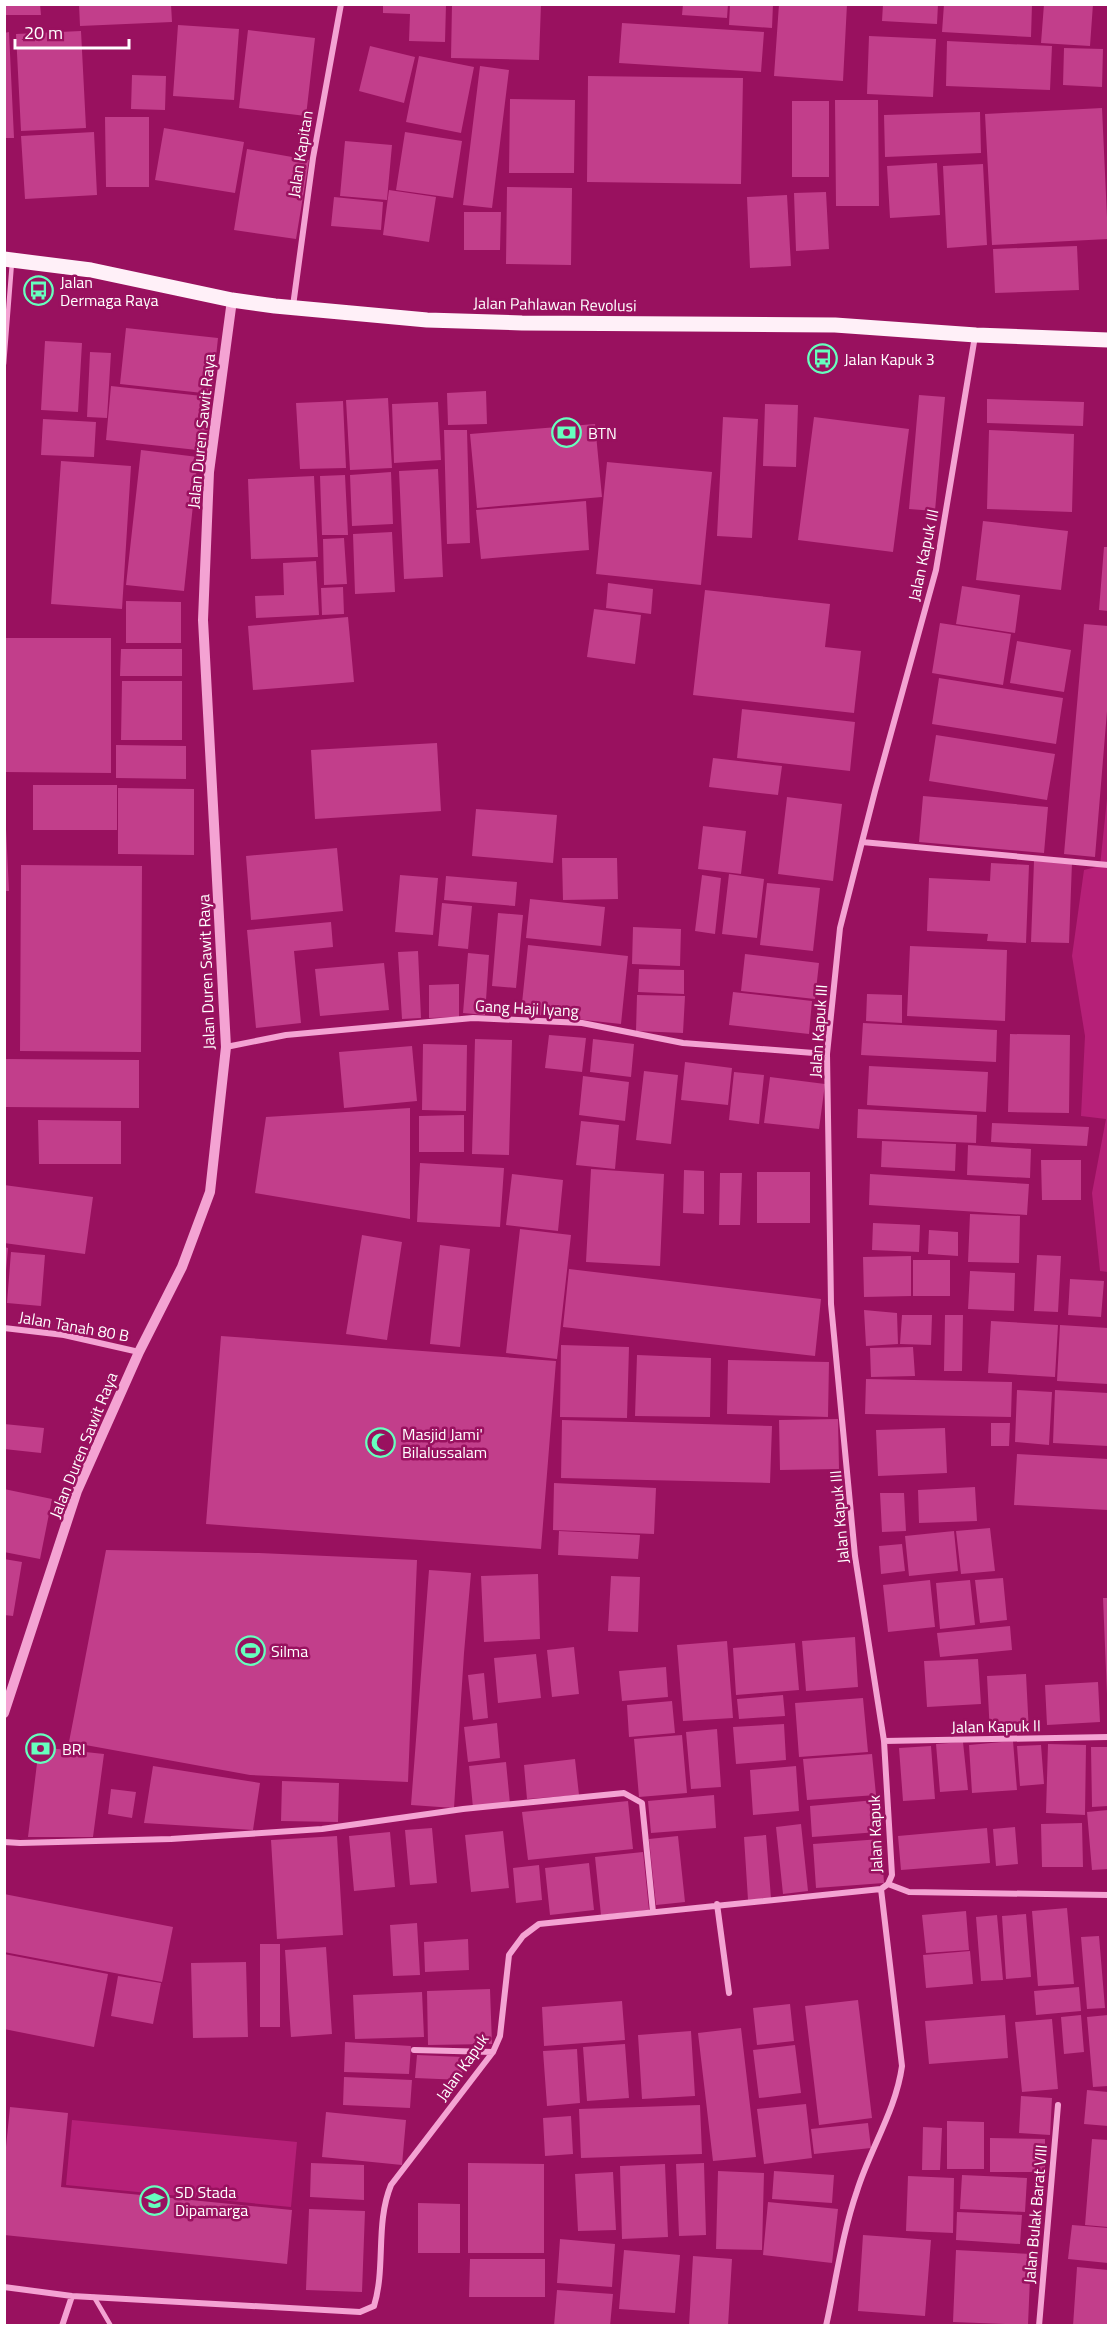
<svg xmlns="http://www.w3.org/2000/svg" width="1113" height="2330" font-family="'Titillium Web',sans-serif">
	<style>
		.green { fill: #b62078 }
		.building { fill: #c23e8b }
		.lines { fill: none; stroke-linecap: round; stroke-linejoin: round }
		.service { stroke: #f4a3d3; stroke-width: 4.5 }
		.minor { stroke: #f4a3d3; stroke-width: 6 }
		.tertiary { stroke: #f4a3d3; stroke-width: 10 }
		.primary { stroke: #fff0f8; stroke-width: 15 }
		.labels { text-anchor: middle; stroke-width: 5; stroke-linejoin: round; paint-order: stroke }
		.street-label { font-size: 16px; fill: #fff; stroke: #99115f }
		.poi-label { font-size: 16px; fill: #fff; stroke: #99115f; text-anchor: start }
	</style>
	<rect width="100%" height="100%" fill="#99115f"/>
	<path class="green" d="M1108 789V1272L1100 1271 1092 1193 1106 1119 1081 1116 1085 1036 1072 956 1084 870 1100 866Z
		M72 2120 297 2142 291 2207 66 2185Z"/>
	<path class="building" d="M4 4H40L41 15H4Z
		M79 4H171L172 22 80 26Z
		M383 4H446L445 42 409 41 410 14 383 13Z
		M452 4H541L539 60 451 58Z
		M683 4H728L727 18 682 15Z
		M730 4H773L772 28 729 25Z
		M779 4H847L843 81 774 76Z
		M883 4H938L937 24 882 21Z
		M944 4H1032L1031 37 942 32Z
		M1044 4H1093L1090 46 1041 43Z
		M622 23 764 32 761 72 619 63Z
		M178 25 239 29 234 100 173 96Z
		M248 30 315 38 306 116 239 108Z
		M81 31 86 128 21 131 16 34Z
		M9 32 14 138H4V33Z
		M869 36 936 39 933 97 867 94Z
		M947 41 1052 46 1050 90 946 86Z
		M370 46 415 57 404 103 359 91Z
		M1064 48 1103 49 1102 87 1063 85Z
		M419 56 474 67 461 133 406 122Z
		M480 66 509 70 492 208 463 205Z
		M132 75 166 76 165 110 131 109Z
		M588 76 743 78 741 184 587 182Z
		M510 99 575 100 574 173H509Z
		M835 100H878L879 206H836Z
		M792 101H829V177H792Z
		M1102 108 1108 239 992 245 985 114Z
		M980 112 981 153 885 157 884 115Z
		M105 117H149V187H106Z
		M164 128 244 142 235 193 155 180Z
		M94 132 97 195 25 199 21 136Z
		M405 132 462 141 453 198 396 190Z
		M345 141 392 145 387 200 340 196Z
		M247 149 309 160 296 239 234 230Z
		M937 163 940 215 890 218 887 166Z
		M983 164 987 245 947 248 943 166Z
		M507 187 572 188 571 265 506 264Z
		M389 190 436 197 429 242 383 235Z
		M826 192 829 249 796 251 794 193Z
		M787 195 791 266 750 268 747 197Z
		M334 197 383 202 381 230 331 226Z
		M464 212H501L500 250H464Z
		M1077 246 1079 290 995 293 993 249Z
		M126 328 218 338 212 394 120 384Z
		M45 341 82 343 78 412 41 410Z
		M90 352 111 353 107 418 87 417Z
		M111 386 211 397 206 451 106 440Z
		M486 391 487 424 448 425 447 393Z
		M919 395 945 397 935 511 909 509Z
		M388 398 392 468 350 470 346 400Z
		M987 399 1084 402 1083 426 987 423Z
		M343 401 346 468 300 469 296 403Z
		M438 402 441 460 394 463 392 404Z
		M765 404 798 405 796 467 763 466Z
		M723 417 758 419 752 538 717 536Z
		M814 417 909 429 893 552 798 540Z
		M43 419 96 422 94 457 41 455Z
		M595 424 602 497 477 508 470 434Z
		M444 430H467L470 543 447 544Z
		M989 430 1074 434 1072 512 987 509Z
		M141 450 198 457 184 591 126 585Z
		M61 461 131 466 122 609 51 604Z
		M607 462 712 472 701 585 596 574Z
		M438 469 443 577 404 579 399 471Z
		M391 472 393 524 352 526 350 475Z
		M345 475 348 535H322L320 476Z
		M314 476 318 557 251 559 248 479Z
		M586 501 589 550 481 559 476 510Z
		M983 521 1068 531 1061 590 976 580Z
		M392 532 395 592 355 594 353 534Z
		M344 538 347 584 324 585 323 539Z
		M1104 547H1108V611L1099 610Z
		M316 561 319 615 256 618 255 596 284 595 283 563Z
		M608 583 653 589 651 614 606 608Z
		M962 586 1020 595 1015 633 956 624Z
		M343 587 344 614 322 615 321 588Z
		M705 590 830 604 825 647 861 651 854 713 693 695Z
		M126 601 181 602V643H126Z
		M594 609 641 615 635 664 587 657Z
		M348 617 354 682 253 690 248 626Z
		M940 623 1011 634 1003 685 932 673Z
		M1084 624 1108 626V699L1095 857 1064 854Z
		M4 638H111V773L4 772Z
		M1017 641 1071 650 1064 692 1010 683Z
		M121 649H182V676H120Z
		M939 678 1063 698 1056 744 932 724Z
		M122 681H182V740H121Z
		M742 709 855 722 850 771 737 758Z
		M936 735 1055 754 1047 800 929 781Z
		M437 743 441 811 315 819 311 750Z
		M116 745 186 746V779L116 778Z
		M713 758 782 766 778 795 709 787Z
		M33 785H117V830H33Z
		M118 788 194 789V855L118 854Z
		M923 796 1048 807 1044 853 919 842Z
		M787 797 842 804 833 881 778 874Z
		M476 809 557 815 553 863 472 856Z
		M703 826 746 831 741 874 698 869Z
		M4 829H6L9 891H4Z
		M337 848 343 911 251 920 246 856Z
		M562 858H617L618 899 563 900Z
		M1034 861 1072 862 1069 943 1031 942Z
		M991 863 1029 865 1026 943 987 941 988 934 927 931 929 878 990 881Z
		M21 865 142 866 141 1052 20 1051Z
		M729 874 764 879 757 938 722 934Z
		M400 875 438 878 433 935 395 932Z
		M702 875 721 878 715 934 695 931Z
		M446 876 517 882 515 906 444 900Z
		M767 883 820 888 813 951 760 945Z
		M530 899 605 907 601 946 526 938Z
		M442 903 472 906 468 949 438 946Z
		M498 913 523 915 516 988 492 986Z
		M331 922 333 947 294 951 301 1023 256 1028 247 930Z
		M633 927 681 929 680 966 632 964Z
		M528 945 628 956 621 1024 521 1013Z
		M910 946 1007 950 1005 1021 907 1016Z
		M418 951 421 1018 402 1019 398 952Z
		M468 953 489 955 485 1015 463 1013Z
		M745 954 819 963 815 999 741 991Z
		M384 963 389 1010 320 1016 315 969Z
		M639 969 684 970V994L638 992Z
		M459 984V1017L429 1018V985Z
		M733 992 812 1001 809 1034 729 1025Z
		M867 994 902 995V1023L866 1021Z
		M637 995 685 996 683 1033 636 1031Z
		M863 1023 997 1030 996 1062 861 1055Z
		M1010 1034 1070 1035 1069 1113 1008 1112Z
		M549 1035 586 1038 582 1072 545 1068Z
		M475 1039 512 1040 509 1155 472 1154Z
		M593 1039 634 1044 631 1077 590 1072Z
		M423 1044 467 1045 466 1111 422 1110Z
		M412 1046 417 1101 344 1108 339 1052Z
		M4 1059 139 1060V1108L4 1107Z
		M685 1062 732 1068 728 1105 681 1100Z
		M869 1066 988 1072 986 1112 867 1105Z
		M644 1071 678 1075 671 1144 636 1140Z
		M734 1072 764 1075 759 1124 729 1120Z
		M583 1076 629 1082 625 1121 579 1115Z
		M770 1077 825 1084 819 1129 764 1123Z
		M410 1108V1219L255 1193 266 1117Z
		M858 1109 977 1115 976 1143 857 1138Z
		M464 1115V1152H419V1116Z
		M38 1120 121 1121V1164H39Z
		M581 1121 619 1125 615 1169 576 1165Z
		M992 1123 1089 1127 1087 1146 991 1142Z
		M882 1141 956 1144 955 1171 881 1167Z
		M968 1145 1031 1149 1030 1178 967 1175Z
		M1041 1160H1081V1200H1042Z
		M420 1163 504 1168 500 1227 417 1222Z
		M591 1169 664 1174 660 1266 586 1262Z
		M684 1170 704 1171V1214L683 1213Z
		M757 1172H810V1223H757Z
		M720 1173H742L740 1225H719Z
		M512 1174 563 1180 558 1231 506 1225Z
		M870 1174 1029 1184 1027 1215 869 1205Z
		M4 1185 93 1197 85 1254 4 1243Z
		M970 1214 1020 1216 1019 1263 968 1262Z
		M873 1223 920 1225 919 1252 872 1250Z
		M520 1229 571 1235 557 1359 506 1353Z
		M929 1230 958 1232V1256L928 1254Z
		M362 1235 402 1242 387 1340 346 1334Z
		M440 1245 470 1249 460 1347 430 1344Z
		M4 1247 8 1248 6 1271H4Z
		M11 1252 45 1255 41 1306 7 1303Z
		M1037 1255 1061 1256 1058 1312 1034 1311Z
		M911 1256V1296L864 1297 863 1257Z
		M913 1260H950V1296H913Z
		M569 1269 821 1299 815 1356 563 1327Z
		M970 1271 1015 1273 1014 1311 968 1309Z
		M1070 1279 1104 1281 1101 1317 1068 1315Z
		M864 1310 897 1313 898 1344 866 1346Z
		M902 1315H932L931 1345 900 1344Z
		M945 1315H963L962 1371H944Z
		M991 1321 1058 1325 1055 1377 988 1373Z
		M1060 1325 1108 1328V1384L1057 1381Z
		M221 1336 556 1361 541 1549 206 1524Z
		M561 1345 629 1347 627 1418 560 1417Z
		M913 1347 915 1376 871 1377 870 1348Z
		M637 1355 711 1358 710 1417 635 1416Z
		M728 1360 829 1362 828 1417 727 1414Z
		M866 1379 1012 1382 1011 1417 865 1414Z
		M1017 1390 1052 1392 1049 1445 1015 1442Z
		M1055 1390 1108 1393V1446L1053 1443Z
		M838 1419 839 1469 780 1470 779 1420Z
		M562 1420 772 1426 770 1483 561 1478Z
		M991 1423H1010L1009 1446H991Z
		M4 1424 44 1428 41 1453 4 1449Z
		M945 1428 947 1473 878 1476 876 1430Z
		M1017 1454 1108 1459V1510L1014 1505Z
		M554 1483 656 1488 654 1534 553 1530Z
		M975 1487 977 1521 919 1523 918 1490Z
		M4 1489 52 1499 40 1559 4 1552Z
		M880 1493H904L906 1531 882 1532Z
		M990 1528 995 1571 961 1574 956 1531Z
		M559 1531 640 1535 638 1559 558 1555Z
		M954 1531 958 1571 909 1576 905 1536Z
		M902 1544 905 1571 881 1574 879 1546Z
		M106 1550 259 1553 417 1560 408 1782 250 1775 69 1742Z
		M4 1559 22 1562 13 1616 4 1615Z
		M429 1570 471 1573 464 1653 454 1808 411 1805Z
		M538 1574 540 1639 484 1642 481 1576Z
		M611 1576 640 1577 638 1632 608 1631Z
		M1003 1578 1007 1620 980 1623 975 1580Z
		M930 1580 935 1627 888 1632 883 1585Z
		M970 1580 975 1625 940 1629 936 1583Z
		M1103 1598H1108V1694H1107Z
		M1010 1626 1012 1650 940 1657 937 1633Z
		M855 1637 858 1687 806 1691 802 1641Z
		M727 1641 733 1718 683 1721 677 1645Z
		M795 1643 799 1690 736 1695 733 1648Z
		M574 1647 579 1694 552 1697 547 1650Z
		M536 1654 541 1698 498 1703 494 1658Z
		M978 1659 981 1704 927 1707 924 1661Z
		M666 1667 668 1697 622 1701 619 1671Z
		M484 1673 488 1718 473 1720 468 1675Z
		M1026 1674 1029 1733 990 1734 987 1676Z
		M1098 1682 1100 1722 1047 1725 1045 1685Z
		M783 1695 785 1716 739 1719 737 1699Z
		M863 1698 868 1752 799 1757 795 1703Z
		M672 1701 675 1733 629 1737 627 1705Z
		M497 1723 500 1758 468 1762 464 1727Z
		M784 1724 786 1760 736 1764 733 1727Z
		M717 1729 721 1787 691 1789 686 1732Z
		M682 1735 687 1793 639 1797 634 1739Z
		M1013 1741 1017 1790 972 1793 969 1745Z
		M963 1742 968 1790 940 1792 936 1744Z
		M1048 1744 1086 1745 1085 1815 1046 1813Z
		M1041 1745 1044 1784 1020 1786 1017 1746Z
		M931 1746 935 1799 903 1801 899 1748Z
		M39 1747 104 1754 93 1837H28Z
		M1091 1747H1108V1806L1092 1807Z
		M872 1754 876 1795 807 1800 803 1759Z
		M575 1759 579 1795 527 1799 524 1765Z
		M506 1762 510 1804 473 1808 469 1766Z
		M153 1766 260 1783 253 1830 144 1823Z
		M796 1766 799 1811 753 1815 750 1770Z
		M282 1781 339 1783 338 1822 281 1821Z
		M111 1789 136 1792 132 1818 108 1814Z
		M714 1795 716 1828 651 1833 648 1801Z
		M875 1800 878 1832 812 1837 810 1806Z
		M628 1801 633 1849 528 1860 522 1812Z
		M1108 1810V1869L1092 1870 1087 1812Z
		M1082 1823 1083 1867H1042L1041 1824Z
		M801 1824 808 1891 783 1894 776 1827Z
		M1015 1827 1018 1864 996 1866 993 1829Z
		M432 1828 437 1883 410 1885 405 1830Z
		M987 1828 990 1863 901 1870 898 1836Z
		M503 1831 509 1888 471 1892 465 1835Z
		M390 1832 395 1887 354 1891 349 1836Z
		M766 1835 771 1898 748 1900 744 1837Z
		M337 1836 343 1935 277 1939 271 1840Z
		M678 1836 685 1902 656 1905 649 1839Z
		M881 1839 884 1883 816 1888 813 1844Z
		M643 1852 649 1910 601 1915 595 1857Z
		M589 1863 594 1910 550 1915 545 1868Z
		M539 1865 542 1900 516 1903 513 1868Z
		M4 1894 173 1927 162 1982 4 1952Z
		M1067 1908 1074 1984 1038 1986 1032 1911Z
		M966 1911 969 1950 926 1953 922 1915Z
		M1026 1914 1031 1977 1006 1979 1002 1916Z
		M997 1915 1003 1980 981 1981 976 1917Z
		M417 1923 420 1975 393 1976 390 1925Z
		M1099 1936 1105 2008 1087 2009 1081 1937Z
		M468 1939 469 1970 425 1972 424 1942Z
		M260 1944H280V2027H260Z
		M326 1947 332 2034 291 2037 285 1950Z
		M970 1951 973 1984 926 1988 923 1955Z
		M4 1954 108 1974 94 2047 4 2029Z
		M246 1962 248 2037 193 2038 191 1963Z
		M118 1976 161 1983 153 2024 111 2016Z
		M1079 1987 1081 2011 1036 2015 1034 1991Z
		M490 1989 492 2044 428 2045 427 1991Z
		M422 1992 424 2037 355 2039 353 1995Z
		M858 2000 872 2118 819 2125 805 2006Z
		M622 2001 625 2040 544 2046 542 2007Z
		M790 2004 794 2041 757 2045 753 2008Z
		M1005 2015 1008 2058 929 2064 925 2021Z
		M1081 2015 1084 2052 1064 2054 1061 2017Z
		M1108 2015V2086L1093 2087 1087 2017Z
		M1052 2019 1058 2089 1022 2092 1015 2022Z
		M741 2028 756 2157 713 2161 698 2033Z
		M691 2031 695 2096 642 2099 638 2035Z
		M345 2042 411 2046 409 2074 344 2072Z
		M625 2044 629 2098 587 2101 583 2047Z
		M795 2045 801 2093 759 2098 753 2050Z
		M577 2049 580 2103 547 2106 543 2051Z
		M417 2055 463 2057 462 2080 415 2078Z
		M344 2077 412 2080 410 2108 343 2105Z
		M1087 2090 1108 2092V2126L1084 2124Z
		M1021 2096 1052 2098 1050 2135 1019 2133Z
		M806 2104 812 2158 764 2164 757 2109Z
		M700 2105 702 2154 581 2158 579 2109Z
		M10 2107 68 2113 61 2187 292 2210 287 2264 4 2235V2167Z
		M326 2112 406 2120 402 2165 322 2157Z
		M571 2116 573 2154 545 2156 543 2118Z
		M947 2121 984 2122V2169H947Z
		M868 2123 871 2148 814 2154 811 2129Z
		M923 2127 942 2128 940 2170H922Z
		M990 2138 1045 2139V2172H990Z
		M1092 2139 1108 2140V2227L1085 2225Z
		M311 2163 364 2165V2200L310 2197Z
		M468 2163 544 2164V2253H468Z
		M704 2163 706 2235 679 2236 676 2164Z
		M665 2164 668 2237 622 2239 620 2166Z
		M718 2171 764 2173 762 2250 716 2249Z
		M774 2171 834 2175 832 2203 772 2199Z
		M613 2172 616 2230 578 2231 575 2174Z
		M962 2175 1027 2178 1025 2212 960 2209Z
		M908 2176 954 2178 953 2233 906 2231Z
		M768 2202 838 2209 832 2263 763 2255Z
		M418 2203 460 2204V2253H418Z
		M309 2209 365 2211 362 2292 306 2290Z
		M957 2212 1022 2215 1020 2244 956 2240Z
		M1072 2225 1108 2228V2263L1068 2259Z
		M863 2235 931 2240 925 2316 858 2311Z
		M560 2239 615 2244 612 2287 557 2283Z
		M624 2250 680 2255 675 2313 619 2309Z
		M956 2250 1031 2254 1028 2325 953 2322Z
		M693 2256 732 2259 728 2326H689Z
		M470 2259H545V2297H469Z
		M1077 2267 1108 2270V2326H1073Z
		M557 2290 613 2294 610 2326H554Z"/>
	<g class="lines">
		<path class="service" d="M4 364 12 262
			M94 2297 111 2326"/>
		<path class="minor" d="M293 306 313 158 341 4
			M862 842 1108 865
			M226 1047 286 1035 473 1018 582 1023 683 1043 827 1054
			M4 1328 64 1335 139 1352
			M884 1741 1108 1737
			M4 1842 20 1843 171 1839 322 1829 463 1809 624 1793 642 1803 653 1912
			M888 1884 909 1892 1108 1895
			M717 1904 729 1993
			M414 2050 493 2052
			M4 2287 72 2296 360 2312 374 2306C386 2267 375 2224 391 2185L493 2052 500 2036 509 1955 523 1936 539 1924 881 1889 888 1884 892 1875 884 1741 855 1556 831 1304 827 1054 840 928 875 791 936 570 975 336
			M62 2326 72 2296
			M826 2326C836 2281 842 2234 857 2191 870 2149 896 2110 902 2066L881 1889
			M1039 2326 1058 2105"/>
		<path class="tertiary" d="M4 1713 77 1491 139 1352 182 1267 210 1192 226 1047 203 620 209 472 232 300"/>
		<path class="primary" d="M4 259 91 270 232 300 275 306 427 320 522 323 835 325 976 335 1108 340"/>
	</g>
	<defs>
		<symbol id="bus-ring" viewBox="-11 -11 22 22"><circle r="9.5" fill="#99115f" stroke="#66ffbe" stroke-width="1.5"/><path d="M-5-6H5V4H4V6H2V4H-2V6H-4V4H-5ZM-3.5-4V0h7V-4ZM-3.5 1.2v1.5H-2V1.2ZM2 1.2v1.5H3.5V1.2Z" fill="#66ffbe"/></symbol>
		<symbol id="bank-ring" viewBox="-11 -11 22 22"><circle r="9.5" fill="#99115f" stroke="#66ffbe" stroke-width="1.5"/><path d="M-6-4H6V4H-6ZM0-2.3a2.3 2.3 0 1 0 0 4.6a2.3 2.3 0 1 0 0-4.6Z" fill="#66ffbe"/></symbol>
		<symbol id="mosque-ring" viewBox="-11 -11 22 22"><circle r="9.5" fill="#99115f" stroke="#66ffbe" stroke-width="1.5"/><path d="M3.5-4.9A6 6 0 1 0 3.5 4.9A5 5 0 1 1 3.5-4.9Z" fill="#66ffbe"/></symbol>
		<symbol id="stadium-ring" viewBox="-11 -11 22 22"><circle r="9.5" fill="#99115f" stroke="#66ffbe" stroke-width="1.5"/><path d="M0-5a6.5 5 0 1 0 0 10a6.5 5 0 1 0 0-10ZM-3.5-1.8h7v3.6h-7Z" fill="#66ffbe"/></symbol>
		<symbol id="school-ring" viewBox="-11 -11 22 22"><circle r="9.5" fill="#99115f" stroke="#66ffbe" stroke-width="1.5"/><path d="M0-5L7-2L0 1L-7-2ZM-4 1L0 2.5L4 1V4Q0 6-4 4Z" fill="#66ffbe"/></symbol>
	</defs>
	<g fill-rule="evenodd">
		<use href="#bus-ring" x="22" y="274" width="33" height="33"/>
		<use href="#bus-ring" x="806" y="342" width="33" height="33"/>
		<use href="#bank-ring" x="550" y="416" width="33" height="33"/>
		<use href="#mosque-ring" x="364" y="1426" width="33" height="33"/>
		<use href="#stadium-ring" x="234" y="1634" width="33" height="33"/>
		<use href="#bank-ring" x="24" y="1732" width="33" height="33"/>
		<use href="#school-ring" x="138" y="2184" width="33" height="33"/>
	</g>
	<g class="labels">
		<g class="street-label">
			<text transform="translate(300 154) rotate(-81)" y="6">Jalan Kapitan</text>
			<text transform="translate(555 304) rotate(1)" y="6">Jalan Pahlawan Revolusi</text>
			<text transform="translate(201 431) rotate(-84)" y="6">Jalan Duren Sawit Raya</text>
			<text transform="translate(923 555) rotate(-78)" y="6">Jalan Kapuk III</text>
			<text transform="translate(206 972) rotate(-92)" y="6">Jalan Duren Sawit Raya</text>
			<text transform="translate(527 1008) rotate(3)" y="6">Gang Haji Iyang</text>
			<text transform="translate(818 1031) rotate(-86)" y="6">Jalan Kapuk III</text>
			<text transform="translate(74 1326) rotate(10)" y="6">Jalan Tanah 80 B</text>
			<text transform="translate(83 1445) rotate(-68)" y="6">Jalan Duren Sawit Raya</text>
			<text transform="translate(839 1517) rotate(-95)" y="6">Jalan Kapuk III</text>
			<text transform="translate(996 1726) rotate(-1)" y="6">Jalan Kapuk II</text>
			<text transform="translate(875 1834) rotate(-92)" y="6">Jalan Kapuk</text>
			<text transform="translate(462 2067) rotate(-55)" y="6">Jalan Kapuk</text>
			<text transform="translate(1035 2214) rotate(-85)" y="6">Jalan Bulak Barat VIII</text>
		</g>
		<g class="poi-label">
			<text x="60" y="288">Jalan<tspan x="60" dy="18">Dermaga Raya</tspan></text>
			<text x="844" y="365">Jalan Kapuk 3</text>
			<text x="588" y="439">BTN</text>
			<text x="402" y="1440">Masjid Jami'<tspan x="402" dy="18">Bilalussalam</tspan></text>
			<text x="271" y="1657">Silma</text>
			<text x="62" y="1755">BRI</text>
			<text x="175" y="2198">SD Stada<tspan x="175" dy="18">Dipamarga</tspan></text>
		</g>
	</g>
	<rect width="1113" height="2330" fill="none" stroke="#ffffff" stroke-width="12"/>
	<path d="M15 39v9h114v-9" fill="none" stroke="#ffffff" stroke-width="3"/>
	<text x="24" y="39" font-size="18" fill="#ffffff" stroke="#99115f" stroke-width="4.5" paint-order="stroke">20 m</text>
</svg>
